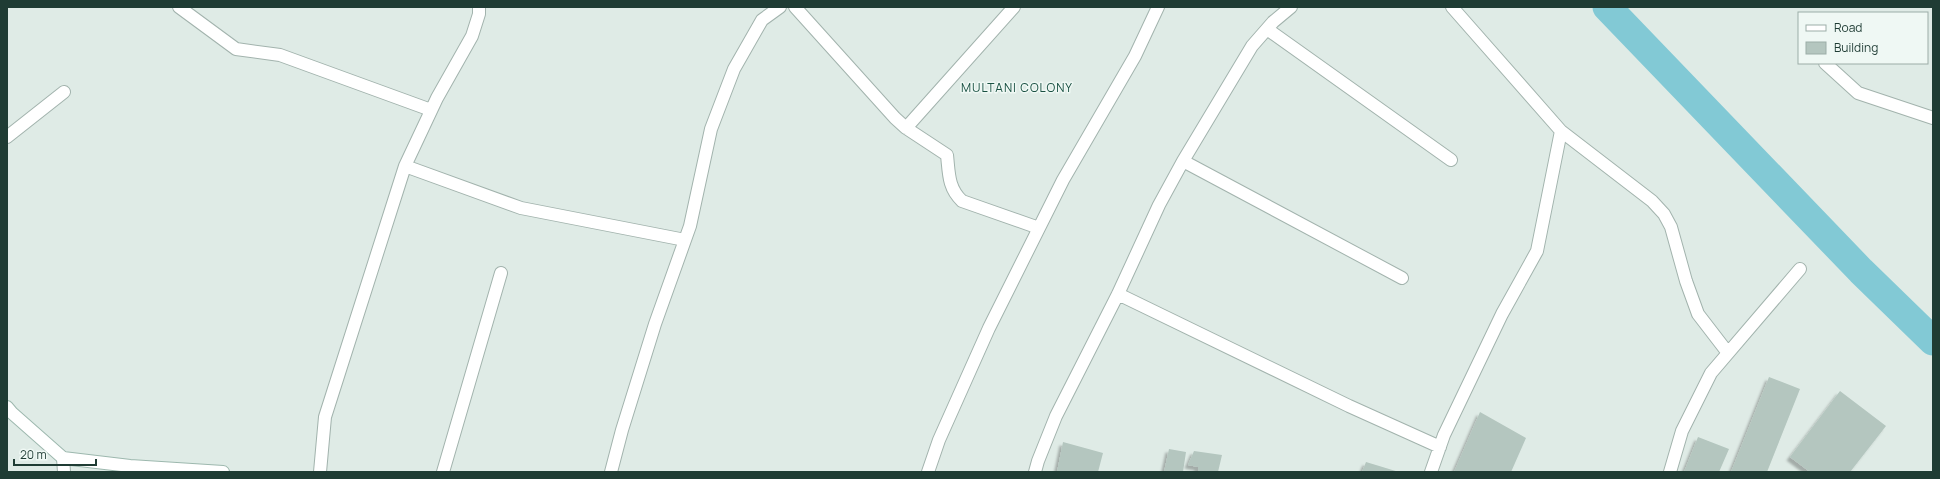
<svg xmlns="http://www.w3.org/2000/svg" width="1940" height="479" font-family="Manrope,sans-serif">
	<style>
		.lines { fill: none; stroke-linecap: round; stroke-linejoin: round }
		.canal { stroke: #82c9d5; stroke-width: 29 }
		.building { fill: #b4c6bf; filter: url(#shadow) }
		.street-casing { stroke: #a2b3ad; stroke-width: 14 }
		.secondary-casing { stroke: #9db8ae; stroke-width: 14 }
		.street { stroke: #fff; stroke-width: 12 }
		.secondary { stroke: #fff; stroke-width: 12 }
		.labels { text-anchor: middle; stroke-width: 3; stroke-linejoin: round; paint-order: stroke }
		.neighbourhood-label { font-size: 12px; letter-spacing: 1px; fill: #195042; stroke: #eff8f4 }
	</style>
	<defs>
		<filter id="shadow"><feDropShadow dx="-3.5" dy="3.5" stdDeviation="1" flood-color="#0004"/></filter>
	</defs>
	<rect width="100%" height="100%" fill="#dfebe6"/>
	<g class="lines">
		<path class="canal" d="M1607 7 1861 271 1933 341"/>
	</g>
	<path class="building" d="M1769 377 1800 389 1767 472H1731Z
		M1840 391 1886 426 1850 472H1810L1790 457Z
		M1480 412 1526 438 1511 472H1454Z
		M1698 437 1729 449 1719 472H1684Z
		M1063 442 1103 453 1098 472H1057Z
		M1169 449 1186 452 1183 472H1164Z
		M1194 451 1222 455 1218 472H1198V467L1188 465Z
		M1366 462 1399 472H1362Z"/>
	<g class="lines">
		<defs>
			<path id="street" d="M179 7 236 49 280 55 431 110
				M795 7 895 118 906 128 947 155C949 173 948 188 962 201L1039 228
				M1452 7 1561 131 1652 201 1664 214 1671 227 1686 281 1698 314 1728 353
				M1267 29 1451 160
				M1825 63 1858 93 1933 118
				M906 128 1014 7
				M7 137 64 92
				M1183 161 1402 278
				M405 166 521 208 685 240
				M1118 294 1349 406 1440 447
				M63 458 64 472
				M320 472 325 417 405 166 437 98 472 36 479 14V7
				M443 472 501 273
				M611 472 622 430 655 324 690 226 711 129 734 69 762 20 780 7
				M928 472 939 440 989 328 1063 180 1135 56 1158 7
				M1035 472 1038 461 1056 416 1118 294 1159 205 1183 161 1252 46 1273 22 1291 7
				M1431 472 1444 435 1502 314 1537 251 1561 131
				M1670 472 1682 431 1711 373 1800 269"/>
			<path id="secondary" d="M7 407 12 413 63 458 130 466 223 472"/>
		</defs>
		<use href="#street" class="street-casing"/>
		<use href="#secondary" class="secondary-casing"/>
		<use href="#street" class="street"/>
		<use href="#secondary" class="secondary"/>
	</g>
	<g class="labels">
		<g class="neighbourhood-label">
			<text x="1017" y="92">MULTANI COLONY</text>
		</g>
	</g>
	<rect width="1940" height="479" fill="none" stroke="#1f3c34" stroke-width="16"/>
	<rect x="1798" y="12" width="130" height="52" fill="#eff8f4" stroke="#9cada7"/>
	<rect x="1806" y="25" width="20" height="6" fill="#ffffff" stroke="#9cada7"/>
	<text x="1834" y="32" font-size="12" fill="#1f3c34">Road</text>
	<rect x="1806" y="42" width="20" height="12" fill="#b4c6bf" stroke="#9cada7"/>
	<text x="1834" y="52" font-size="12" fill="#1f3c34">Building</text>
	<path d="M14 459v6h82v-6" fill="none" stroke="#1f3c34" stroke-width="2"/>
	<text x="20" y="459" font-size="12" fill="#1f3c34" stroke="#eff8f4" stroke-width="3" paint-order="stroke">20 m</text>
</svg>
